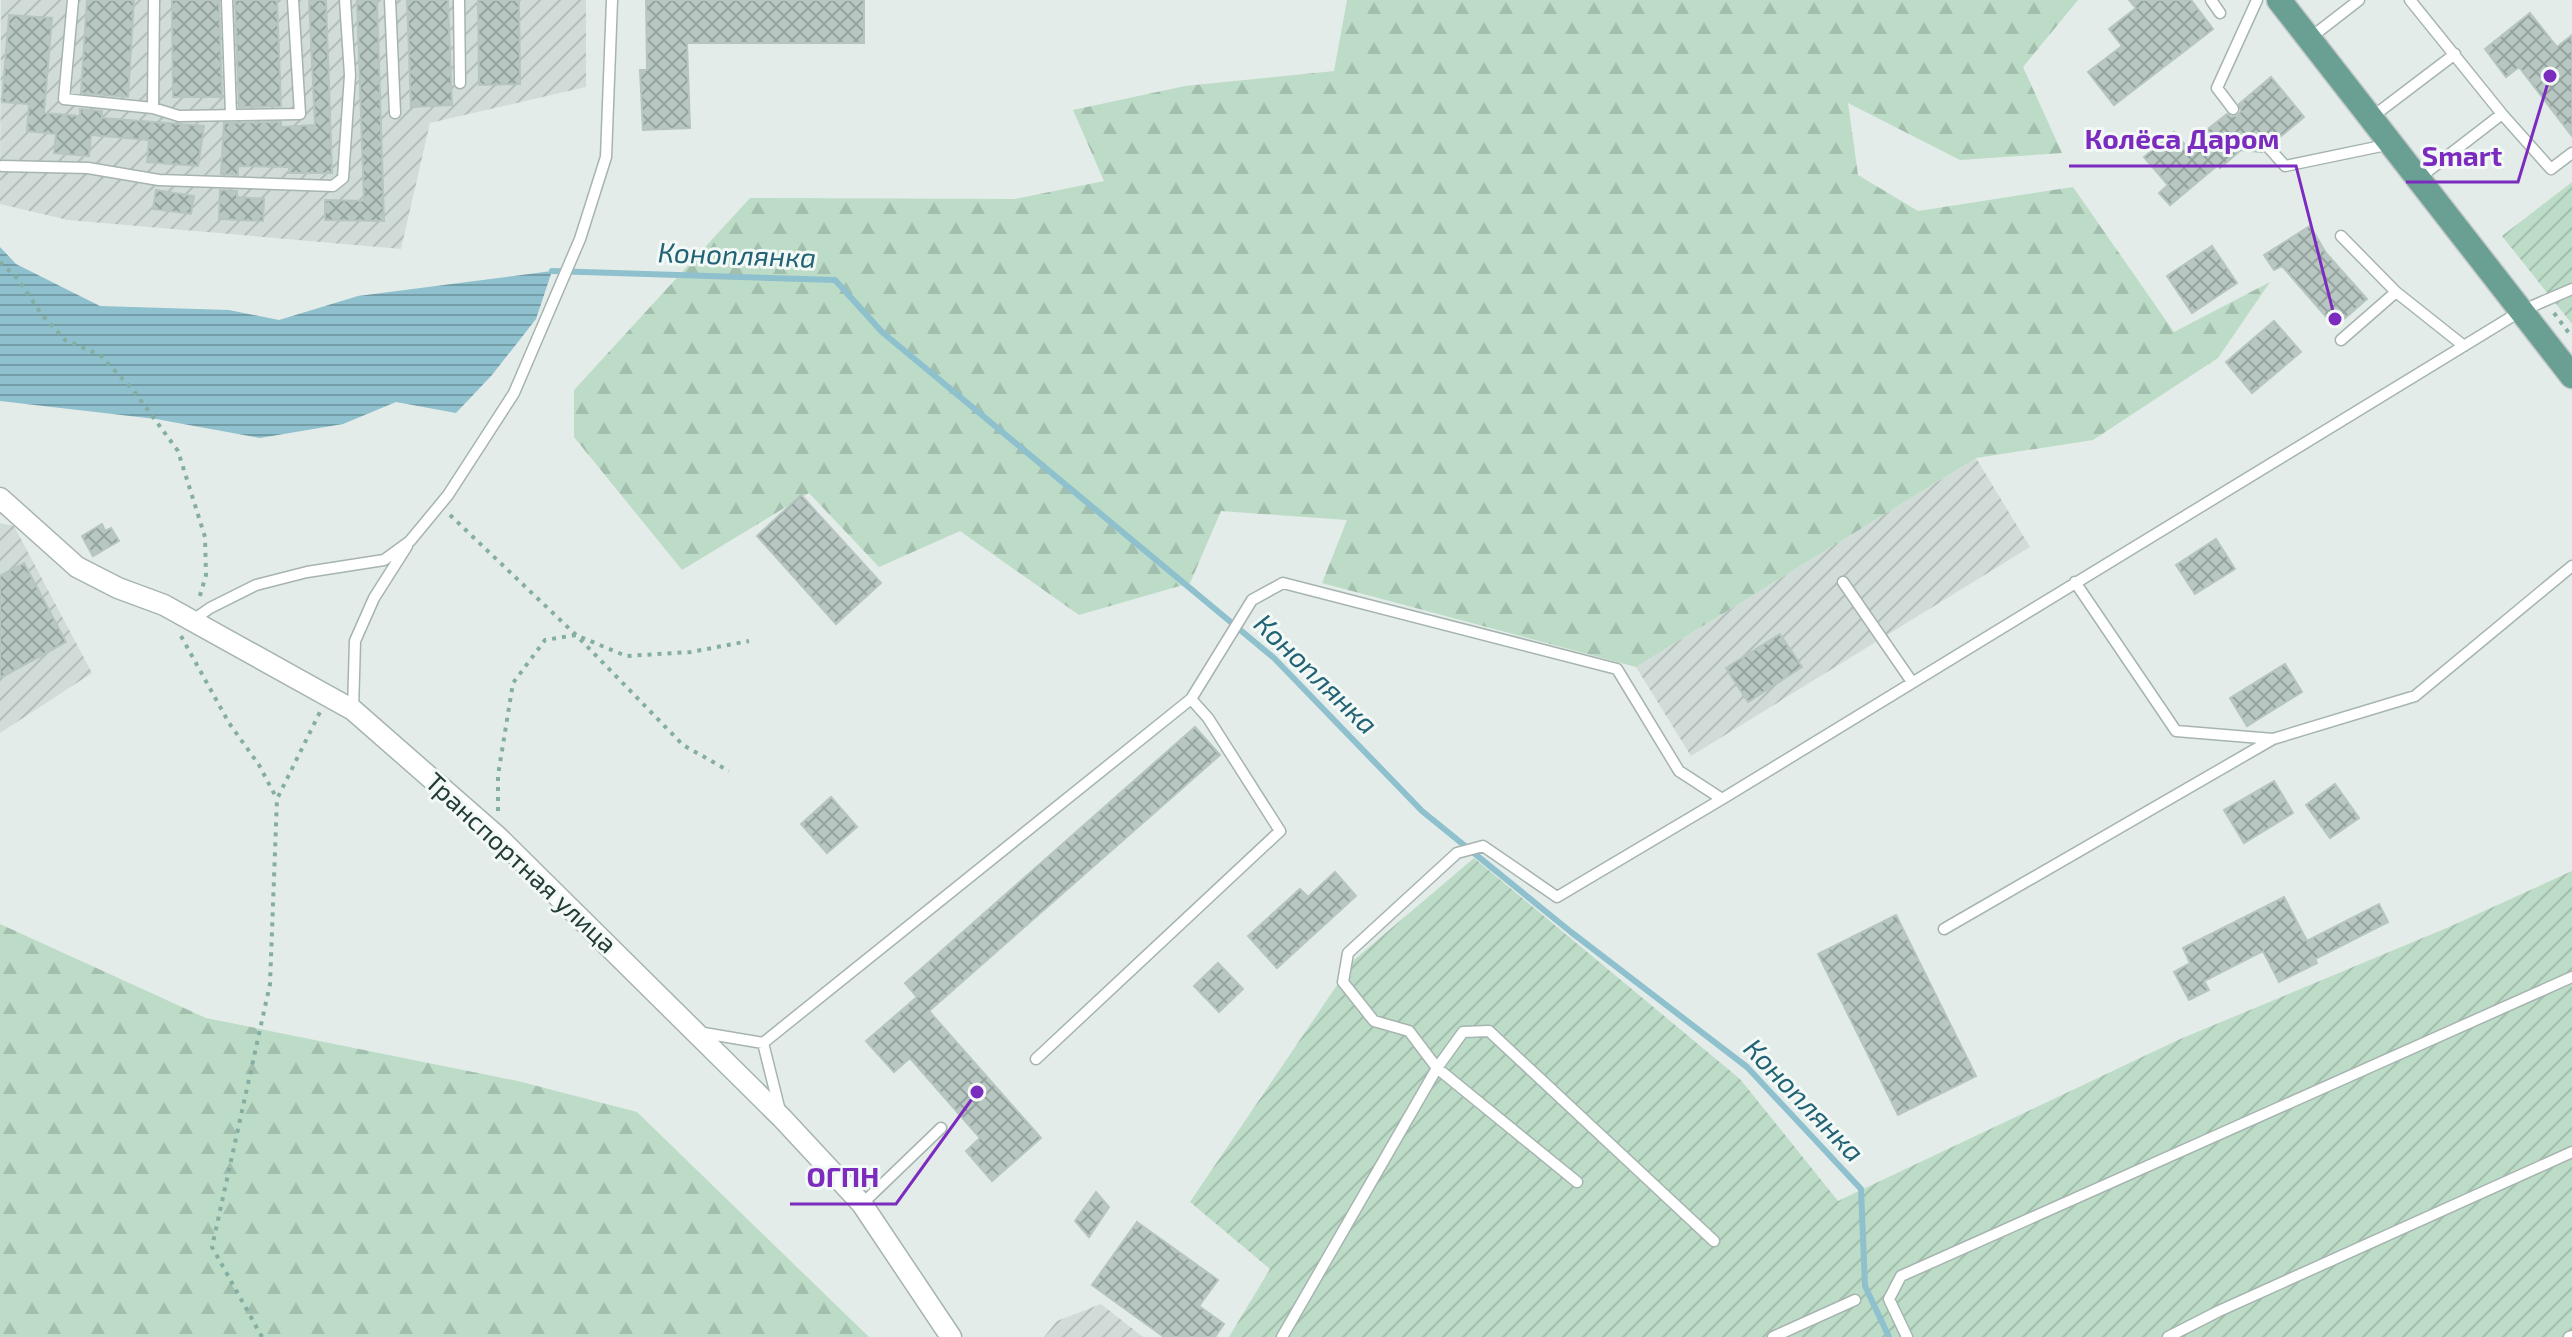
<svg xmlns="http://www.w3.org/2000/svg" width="2572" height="1337" font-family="'Exo 2',sans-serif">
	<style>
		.industrial { fill: url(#industrial-furrows) }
		.forest { fill: url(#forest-firs) }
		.garden { fill: url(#garden-furrows) }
		.water { fill: url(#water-rules) }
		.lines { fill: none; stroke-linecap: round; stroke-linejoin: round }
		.stream { stroke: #8ec0ce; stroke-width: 6 }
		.building { fill: url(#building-cross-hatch); stroke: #b6c5c0; stroke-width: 2 }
		.lane-casing { stroke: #a6b4b0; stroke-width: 13 }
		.street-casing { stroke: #a6b4b0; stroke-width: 23 }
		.primary-casing { stroke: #c2c8c7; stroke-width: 27 }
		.path { stroke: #85aea3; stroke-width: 4; stroke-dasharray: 4 6; stroke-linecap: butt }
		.lane { stroke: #fff; stroke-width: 10 }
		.street { stroke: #fff; stroke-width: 20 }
		.primary { stroke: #6a9f94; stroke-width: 24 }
		.labels { text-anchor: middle; stroke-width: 6; stroke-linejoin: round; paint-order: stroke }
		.street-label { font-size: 26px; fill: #243c37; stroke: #f3f9f6 }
		.water-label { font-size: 28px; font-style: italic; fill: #216275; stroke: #f3f9f6 }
		.leader { fill: none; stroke: #7b2cbf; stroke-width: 3 }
		.callout-dot { fill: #7b2cbf; stroke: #f3f9f6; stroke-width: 3 }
		.callout-label { font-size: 28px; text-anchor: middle; font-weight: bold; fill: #7b2cbf; stroke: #f3f9f6; stroke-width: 6; stroke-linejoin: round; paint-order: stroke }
	</style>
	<defs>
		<pattern id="industrial-furrows" width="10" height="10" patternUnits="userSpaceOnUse" patternTransform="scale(2)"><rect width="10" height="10" fill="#d1dcd8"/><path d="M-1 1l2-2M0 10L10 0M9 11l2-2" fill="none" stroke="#b3beba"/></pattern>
		<pattern id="forest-firs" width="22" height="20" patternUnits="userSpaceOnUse" patternTransform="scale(2)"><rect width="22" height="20" fill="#bddcc7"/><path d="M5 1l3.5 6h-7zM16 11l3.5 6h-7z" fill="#a2beac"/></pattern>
		<pattern id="garden-furrows" width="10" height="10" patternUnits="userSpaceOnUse" patternTransform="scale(2)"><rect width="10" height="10" fill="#bddcc7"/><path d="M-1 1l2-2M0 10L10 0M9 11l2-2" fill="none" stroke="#a2beac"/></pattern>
		<pattern id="water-rules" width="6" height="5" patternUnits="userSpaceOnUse" patternTransform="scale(2)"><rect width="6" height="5" fill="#8ec0ce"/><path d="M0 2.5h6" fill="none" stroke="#749da8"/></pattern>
		<pattern id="building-cross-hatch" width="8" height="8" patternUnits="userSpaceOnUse" patternTransform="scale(2)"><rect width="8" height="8" fill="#b8c7c2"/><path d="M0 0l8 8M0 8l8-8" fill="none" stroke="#95a39e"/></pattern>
	</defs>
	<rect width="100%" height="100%" fill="#e3ece9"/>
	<path class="industrial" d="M1 0H586V87L430 123 401 249 68 220 0 204Z
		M1976 458 2030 547 1691 756 1636 667Z
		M0 523 14 526 92 673 0 733Z
		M1101 1304 1143 1337H1044L1057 1321Z"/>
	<path class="forest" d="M1347 0H2078L2023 67 2062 153 1960 160 1848 103 1858 175 1918 211 2073 187 2174 332 2270 282 2218 358 2093 440 1976 458 1636 667 1322 583 1347 520 1221 511 1190 583 1079 615 960 531 879 567 809 493 682 570 574 437V390L750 198 1015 199 1104 181 1073 110 1185 86 1334 71Z
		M0 924 206 1018 518 1081 637 1112 869 1337H0Z"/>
	<path class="garden" d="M2572 182V324L2502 236Z
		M1474 858 1740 1079 1838 1201 2178 1040 2449 927 2572 871V1337H1229L1270 1269 1190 1202 1354 960Z"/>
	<path class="water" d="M0 247 16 264 100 306 229 310 279 320 358 296 552 271 536 319 492 375 456 413 396 402 343 424 260 438 156 419 0 401Z"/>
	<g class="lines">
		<path class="stream" d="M552 271 835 280 882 332 1274 658 1422 811 1571 932 1747 1067 1861 1189 1865 1286 1889 1337"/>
	</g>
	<path class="building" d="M87 0H134L128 97 81 93Z
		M172 0H219L222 97H173Z
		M235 0H277L281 106 239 107Z
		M309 0H326L332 173H289V167L238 166V175L221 174 224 123 281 122V127L315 125Z
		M357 0H377L384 221 325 220V200L364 201Z
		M407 0H448L452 105 411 107Z
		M478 0H519L520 84 479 85Z
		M646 0H864V43H687L690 128 643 130 640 70H647Z
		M2129 0H2191L2213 29 2114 105 2088 72 2122 46 2109 29 2136 8Z
		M2530 13 2557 47 2572 35V136L2519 67 2506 77 2485 49Z
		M9 15 52 18 44 113 80 116V109L102 111V118L204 126 198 166 147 162 149 140 91 135 89 156 54 153 56 134 27 131 29 104 2 102Z
		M2271 77 2304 117 2274 142 2270 139 2263 141 2260 145 2262 152 2241 150 2220 168 2218 165 2170 205 2159 193 2168 185 2144 157 2174 132 2186 146 2227 114 2231 117 2237 116 2241 111 2239 104Z
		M156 190 194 196 191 214 153 209Z
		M220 190 237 191V197L264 199 263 221 219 219Z
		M2310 226 2326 253 2367 299 2335 327 2282 266 2274 270 2264 255Z
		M2212 246 2237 283 2192 313 2167 276Z
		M2274 321 2301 352 2252 393 2226 362Z
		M801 495 881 583 836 624 757 536Z
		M102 524 105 531 111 528 119 541 93 556 82 536Z
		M2216 539 2235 569 2195 594 2176 565Z
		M24 563 66 642 0 678V576Z
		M1780 634 1802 667 1748 702 1726 668Z
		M2285 664 2302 692 2247 726 2230 698Z
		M1195 727 1220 755 929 1011 1041 1138 992 1181 966 1151 980 1138 910 1058 894 1072 866 1041 917 997 905 983Z
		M2274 781 2293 813 2244 843 2224 810Z
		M2335 784 2359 818 2330 838 2306 805Z
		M831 797 857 827 827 853 801 824Z
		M1335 872 1356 896 1277 968 1248 936 1300 889 1308 897Z
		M2284 897 2307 941 2379 904 2388 922 2315 959 2317 963 2279 982 2263 951 2204 981 2209 990 2189 1000 2174 972 2190 963 2183 948Z
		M1896 915 1976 1076 1898 1115 1818 954Z
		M1218 963 1243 989 1219 1012 1194 986Z
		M1096 1192 1109 1207 1089 1237 1075 1221Z
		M1137 1222 1218 1280 1199 1306 1224 1324 1215 1337H1164L1092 1285Z"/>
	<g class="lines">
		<defs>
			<path id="lane" d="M73 0 64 99 153 108 179 116 300 114 293 0
				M227 0 231 114
				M390 0 395 113
				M459 0 460 83
				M2211 0 2220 13
				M2410 0 2502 114 2551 169 2572 153
				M2310 38 2359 0
				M153 108 154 0
				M2233 109 2217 88 2257 0
				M2372 117 2455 54
				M2268 147 2285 166 2391 144
				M2 166 88 168 159 180 333 186 343 178 350 75 345 0
				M2419 178 2502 114
				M2341 236 2396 292
				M2341 340 2396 292 2464 346
				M1843 582 1912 682
				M2075 582 2176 731 2273 739
				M193 620 210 608 256 585 307 572 384 560 410 541 448 495 514 393 580 239 606 157 612 0
				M353 710 355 641 374 598 407 546
				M1944 929 2273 739 2415 696 2572 566
				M698 1032 763 1043
				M1036 1059 1280 831 1208 718 1191 699
				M780 1111 763 1043 1191 699 1252 600 1283 583 1617 669 1679 771 1722 799 2521 311 2572 289
				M1577 1182 1437 1068 1409 1031 1374 1021 1343 982 1348 953 1457 853 1483 846 1557 897 1722 799
				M862 1204 941 1128
				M1282 1337 1437 1068 1463 1032 1489 1031 1714 1241
				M1773 1337 1855 1300
				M1907 1337 1889 1299 1901 1276 2572 977
				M2168 1337 2219 1311 2572 1152
				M2569 1337 2572 1336"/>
			<path id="street" d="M0 498 77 567 118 588 164 605 353 710 498 837 782 1118 862 1204 951 1337"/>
			<path id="primary" d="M2279 0 2572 376"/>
		</defs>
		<use href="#lane" class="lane-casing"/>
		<use href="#street" class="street-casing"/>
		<use href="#primary" class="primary-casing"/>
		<path class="path" d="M0 262 18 279 42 315 65 340 100 355 134 391 178 451 205 537 206 575 199 599
			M2554 313 2572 337
			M450 515 576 635 683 745 729 771
			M181 636 229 723 259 765 277 799
			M498 811V775L513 683 545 640 576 635 626 656 691 652 749 641
			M262 1337 212 1247 270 984 277 799 320 712"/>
		<use href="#lane" class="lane"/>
		<use href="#street" class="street"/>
		<use href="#primary" class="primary"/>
	</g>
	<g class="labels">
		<g class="street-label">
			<text transform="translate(521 863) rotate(43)" y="9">Транспортная улица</text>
		</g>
		<g class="water-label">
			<text transform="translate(737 255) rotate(2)" y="10">Коноплянка</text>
			<text transform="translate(1316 674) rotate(44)" y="10">Коноплянка</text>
			<text transform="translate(1804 1100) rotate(46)" y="10">Коноплянка</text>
		</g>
	</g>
	<path class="leader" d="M2335 319L2296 166H2069M2550 76L2518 182H2406M977 1092L896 1204H790"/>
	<g class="callout-dot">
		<circle cx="2335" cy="319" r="8"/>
		<circle cx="2550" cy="76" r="8"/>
		<circle cx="977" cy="1092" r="8"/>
	</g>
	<g class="callout-label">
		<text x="2182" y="149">Колёса Даром</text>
		<text x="2462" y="166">Smart</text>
		<text x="843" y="1187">ОГПН</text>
	</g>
</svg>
